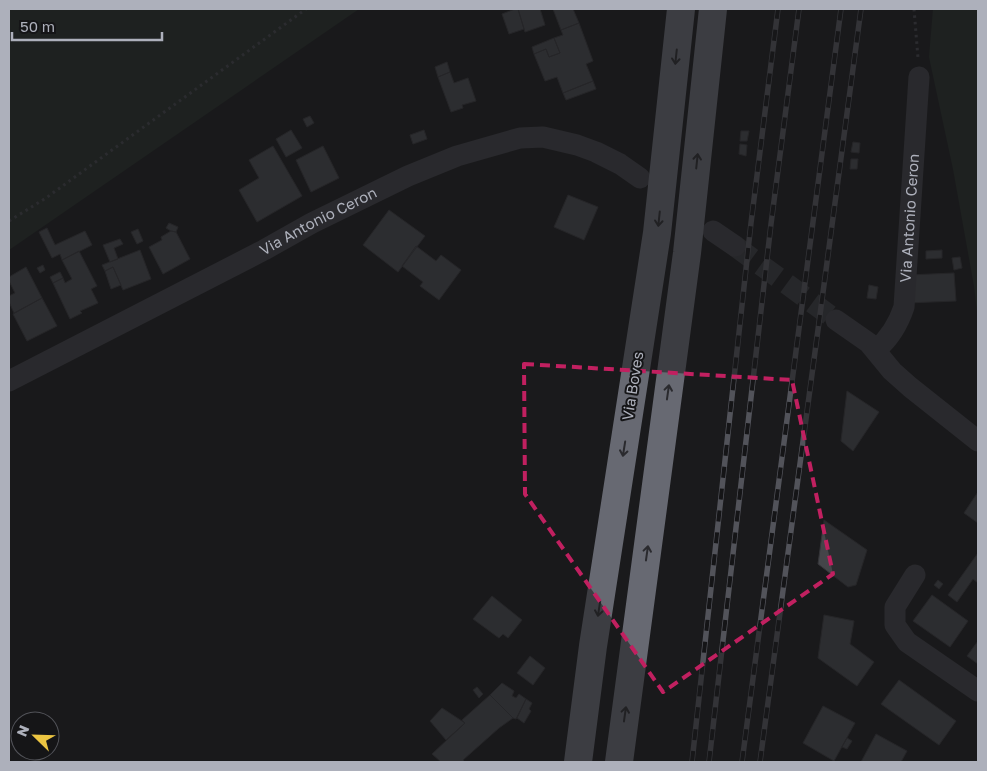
<svg xmlns="http://www.w3.org/2000/svg" width="987" height="771" font-family="'Golos Text',sans-serif">
	<style>
		.green { fill: #242c26 }
		.building { fill: #444549; stroke: #343438 }
		.lines { fill: none; stroke-linecap: round; stroke-linejoin: round }
		.street-tunnel { stroke: #37383c; stroke-width: 21; stroke-dasharray: 21 11; stroke-linecap: butt }
		.path { stroke: #414248; stroke-width: 3; stroke-dasharray: 2.5 4; stroke-linecap: butt }
		.street { stroke: #3d3d43; stroke-width: 21 }
		.highway { stroke: #676972; stroke-width: 28 }
		.rail-casing { stroke: #52535a; stroke-width: 5.5 }
		.rail { stroke: #151517; stroke-width: 4; stroke-dasharray: 11; stroke-linecap: butt }
		.oneway { stroke: #2a2a2e }
		.marked { fill: none; stroke: #c12060; stroke-width: 4; stroke-dasharray: 10 6; stroke-linejoin: round }
		.labels { text-anchor: middle; stroke-width: 4; stroke-linejoin: round; paint-order: stroke }
		.street-label { font-size: 15px; fill: #adb0bb; stroke: #151517 }
	</style>
	<rect width="100%" height="100%" fill="#1a1a1c"/>
	<path class="green" d="M9 9H359L9 250Z
		M933 9H978V320L974 286 953 169 929 57Z"/>
	<path class="building" d="M515 9H518L524 29 509 34 502 14Z
		M518 9H540L545 25 525 32Z
		M553 9H573L579 23 561 30Z
		M579 23 593 61 586 64 593 81 563 93 557 77 545 81 534 54 546 49 549 57 560 53 554 38 563 35 561 30Z
		M554 38 560 53 549 57 546 49 534 54 532 47Z
		M447 62 450 72 438 77 435 67Z
		M450 72 454 83 468 78 476 101 462 105 463 108 451 112 438 77Z
		M593 81 596 89 566 100 563 93Z
		M310 116 314 123 307 127 303 119Z
		M291 130 302 148 286 157 276 139Z
		M424 130 427 139 413 144 410 135Z
		M741 131H749L747 141H740Z
		M853 142 860 143 859 153 851 152Z
		M740 144 747 145 746 156 739 154Z
		M273 146 302 196 257 222 239 190 259 178 249 160Z
		M323 146 339 178 311 192 296 160Z
		M851 159H858L857 169H850Z
		M568 195 598 207 584 240 554 227Z
		M389 210 425 236 398 272 363 245Z
		M169 223 178 227 176 232 171 231 166 228Z
		M47 228 55 245 85 231 92 245 62 260 60 254 52 258 39 232Z
		M138 229 143 241 137 244 131 232Z
		M171 231 176 232 190 259 163 274 149 247 162 240 161 237Z
		M120 239 123 244 114 248 118 259 110 262 103 245Z
		M416 246 436 261 441 255 461 270 439 300 420 286 423 282 402 266Z
		M140 250 151 279 123 290 113 267 105 271 102 265Z
		M942 250V258L926 259V251Z
		M79 251 97 286 91 289 98 303 80 311 82 313 70 319 53 283 63 278 65 283 72 279 62 260Z
		M960 257 962 268 954 270 952 258Z
		M43 265 45 270 40 273 37 268Z
		M26 267 42 298 14 313 9 302V296L15 293 9 281V277Z
		M113 267 121 285 111 289 105 271Z
		M60 272 63 278 53 283 50 277Z
		M954 273 956 301 906 303 909 275Z
		M869 285 878 287 876 299 867 298Z
		M42 298 57 326 27 341 13 314Z
		M847 391 879 412 853 451 841 441Z
		M978 492V523L964 513Z
		M824 520 867 550 856 585 848 587 818 564Z
		M978 553V583L973 579 957 602 948 595Z
		M938 580 943 584 939 589 934 585Z
		M932 595 968 621 950 647 913 621Z
		M492 596 522 620 508 638 503 634 499 638 473 619Z
		M824 615 854 621 850 644 874 662 857 686 818 658Z
		M978 641V664L967 656Z
		M530 656 545 668 533 685 517 673Z
		M899 680 956 721 939 745 881 704Z
		M502 683 514 691 512 696 516 698 519 694 526 699 516 719 513 718 490 695Z
		M477 687 483 694 479 698 473 690Z
		M490 695 513 718 499 728 463 760 465 762H441L432 754 465 723 462 720Z
		M526 699 532 703 529 709 531 711 524 723 517 718Z
		M823 706 855 723 834 761 803 743Z
		M442 708 465 723 446 740 430 721Z
		M876 734 907 751 901 762H861Z
		M847 738 852 741 847 749 842 747Z"/>
	<g class="lines">
		<path class="street-tunnel" d="M735 246 836 320"/>
		<path class="path" d="M914 9 918 58
			M9 221 46 198 306 9"/>
		<g class="street">
			<path d="M713 231 735 246"/>
			<path d="M836 320 869 343 892 371 910 387 978 441"/>
			<path id="s1" d="M876 350C890 338 898 325 904 307L919 77"/>
			<path id="s2" d="M9 381 264 250 312 223 408 176 457 156 520 138 543 137 577 145 596 152 620 164 640 178"/>
			<path d="M915 575 895 607V625L907 642 978 691"/>
		</g>
		<path class="highway" d="M578 762 593 646 657 233 681 9
			M619 762 687 253 713 9"/>
		<defs>
			<path id="rail" d="M692 762 751 223 778 9
				M709 762 771 224 799 9
				M742 762 841 9
				M760 762 861 9"/>
		</defs>
		<use href="#rail" class="rail-casing"/>
		<use href="#rail" class="rail"/>
	</g>
	<defs><path id="oneway-shaft" d="M-6 0H5M1.5-3L5.5 0L1.5 3" fill="none" stroke-width="1.6" stroke-linecap="round" stroke-linejoin="round" transform="scale(1.25)"/></defs>
	<g class="oneway">
		<use href="#oneway-shaft" transform="translate(676 57) rotate(96)"/>
		<use href="#oneway-shaft" transform="translate(697 161) rotate(-84)"/>
		<use href="#oneway-shaft" transform="translate(659 219) rotate(96)"/>
		<use href="#oneway-shaft" transform="translate(668 392) rotate(-82)"/>
		<use href="#oneway-shaft" transform="translate(624 449) rotate(99)"/>
		<use href="#oneway-shaft" transform="translate(647 553) rotate(-82)"/>
		<use href="#oneway-shaft" transform="translate(599 609) rotate(99)"/>
		<use href="#oneway-shaft" transform="translate(625 714) rotate(-82)"/>
	</g>
	<path d="M0 0H987V771H0ZM524 364 792 380 833 574 663 692 525 494Z" fill="#1a1a1c" fill-opacity=".55" fill-rule="evenodd"/>
	<path class="marked" d="M524 364 792 380 833 574 663 692 525 494Z"/>
	<g class="labels">
		<g class="street-label">
			<text dy="5" stroke="none"><textPath href="#s1" startOffset="141">Via Antonio Ceron</textPath></text>
			<text dy="5" stroke="none"><textPath href="#s2" startOffset="348">Via Antonio Ceron</textPath></text>
			<text transform="translate(633 386) rotate(-81)" y="5">Via Boves</text>
		</g>
	</g>
	<rect width="987" height="771" fill="none" stroke="#adb0bb" stroke-width="20"/>
	<g transform="translate(35 736) rotate(293)"><circle r="24" fill="#151517" stroke="#525359"/>
	<path d="M0-4L9 19L0 12L-9 19Z" fill="#ecc542"/>
	<text y="-8" font-size="14" font-weight="bold" text-anchor="middle" fill="#adb0bb">N</text>
	</g>
	<path d="M12 32v8h150v-8" fill="none" stroke="#adb0bb" stroke-width="2.5"/>
	<text x="20" y="32" font-size="15" fill="#adb0bb" stroke="#151517" stroke-width="4" paint-order="stroke">50 m</text>
</svg>
